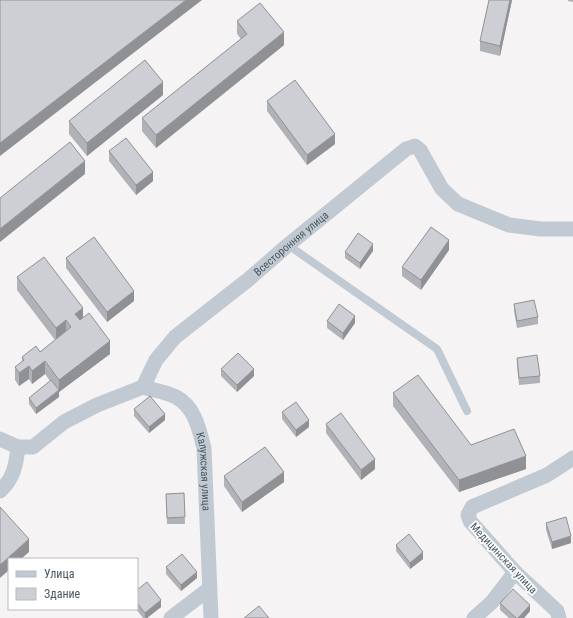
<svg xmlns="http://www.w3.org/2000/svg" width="573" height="618" font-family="'Roboto Condensed',sans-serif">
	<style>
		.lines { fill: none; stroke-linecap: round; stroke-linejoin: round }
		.service { stroke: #c1cad2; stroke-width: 8 }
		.minor { stroke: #c1cad2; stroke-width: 15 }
		.wall { fill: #b0b2b7 }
		.shaded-wall { fill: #909195 }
		.building { fill: #cdcfd5; stroke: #909195 }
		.labels { text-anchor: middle; stroke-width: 3.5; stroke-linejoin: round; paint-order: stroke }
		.street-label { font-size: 11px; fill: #4a5661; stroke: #fff }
	</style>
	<rect width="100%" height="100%" fill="#f5f3f3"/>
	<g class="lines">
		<path class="service" d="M288 245 437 349 467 411"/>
		<g class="minor">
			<path id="s1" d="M143 387C153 390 167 392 176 397 195 407 199 429 204 448L211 618"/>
			<path id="s2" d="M0 439 18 447H33L64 422 97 405 143 387 156 360 175 337 249 279 288 245 406 149 415 146 420 150 442 189 458 204 509 225 541 229H573"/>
			<path d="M0 491C14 478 16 465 18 447"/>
			<path d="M171 618 209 589"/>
			<path d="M474 618 492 602 515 572"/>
			<path d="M559 618 557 611 515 572 470 521 468 515 472 507 547 475 573 458"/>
		</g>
	</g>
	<path class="wall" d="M512 0 500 56 480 51V41Z
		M568 0H573V2L568 1Z
		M237 21 284 45 156 148 142 131V118L241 39 237 34Z
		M163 95 87 156 69 134V121Z
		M267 101 335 144 307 165 267 111Z
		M109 151 153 181 136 195 109 161Z
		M449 250 421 290 402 276V267Z
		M373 251 360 269 345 258V252Z
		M66 258 134 301 107 322 66 268Z
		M17 277 83 317 110 354 59 392V397L36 414 29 404V398L50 381 45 374 32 384 29 379 19 386 15 380V367L22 362V357L40 352 55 340 17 290Z
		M514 304 538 317V324L517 328 514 311Z
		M327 321 355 323 343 340 327 328Z
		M517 358 540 376V383L519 385 517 365Z
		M221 369 254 376 237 392 221 376Z
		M393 393 471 445 526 469 459 492 393 406Z
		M134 409 165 420 149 433 134 416Z
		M282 412 309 427 296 437 282 419Z
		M326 424 375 469 361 480 326 433Z
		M224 476 284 482 242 512 224 486Z
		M184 493 185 524H167L166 494Z
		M546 523 571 543 552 549 546 530Z
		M396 545 423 559 410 569 396 551Z
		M166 567 197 578 181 591 166 574Z
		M137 590 161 607 147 618H143L136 609H137Z
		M500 603 530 611 524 618H509L500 610Z"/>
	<path class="shaded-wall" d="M186 0H202L0 156V143Z
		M510 0H512L500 56V46Z
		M284 32V45L156 148V135Z
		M163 82V95L87 156V143Z
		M335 134V144L307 165V155Z
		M85 161V174L0 242V229Z
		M153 172V181L136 195V185Z
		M449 240V250L421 290V280Z
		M373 244V251L360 269V263Z
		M134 291V301L107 322V312Z
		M83 308V321L75 326V314Z
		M355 316V323L343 340V333Z
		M66 320V333L56 341V328Z
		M110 341V354L59 392V397L36 414V408L59 390V380Z
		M45 361V374L32 384V371Z
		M29 366V379L19 386V373Z
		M254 369V376L237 392V385Z
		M165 414V420L149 433V427Z
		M309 420V427L296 437V430Z
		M526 456V469L459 492V480Z
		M375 459V469L361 480V470Z
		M284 472V482L242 512V502Z
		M571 536V543L552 549V542Z
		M29 539V552L21 559H9V570L0 578V565Z
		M423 552V559L410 569V563Z
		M197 572V578L181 591V585Z
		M161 600V607L147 618H145V613Z
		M530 605V611L524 618H518Z"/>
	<path class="building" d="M0 0H186L0 143Z
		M489 0H510L500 46 480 41Z
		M260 3 284 32 156 135 142 118 247 34 237 21Z
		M145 60 163 82 87 143 69 121Z
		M295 80 335 134 307 155 267 101Z
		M126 138 153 172 136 185 109 151Z
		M70 142 85 161 0 229V198Z
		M431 227 449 240 421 280 402 267Z
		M358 233 373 244 360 263 345 252Z
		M94 237 134 291 107 312 66 258Z
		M44 257 83 308 75 314 80 320 89 313 110 341 59 380 45 361 32 371 29 366 19 373 15 367 24 360 22 357 36 346 40 352 71 327 66 320 56 328 17 277Z
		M534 300 538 317 517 321 514 304Z
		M339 304 355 316 343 333 327 321Z
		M238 353 254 369 237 385 221 369Z
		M537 355 540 376 519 378 517 358Z
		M418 375 471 445 514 429 526 456 459 480 393 393Z
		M51 380 59 390 36 408 29 398Z
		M150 396 165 414 149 427 134 409Z
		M296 402 309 420 296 430 282 412Z
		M341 413 375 459 361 470 326 424Z
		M265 447 284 472 242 502 224 476Z
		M184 493 185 517 167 518 166 494Z
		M0 507 29 539 0 565Z
		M566 517 571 536 552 542 546 523Z
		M409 534 423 552 410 563 396 545Z
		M182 554 197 572 181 585 166 567Z
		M147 582 161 600 145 613 137 603V590Z
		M513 589 530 605 518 618H516L500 603Z
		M259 606 269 618H244Z"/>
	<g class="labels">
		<g class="street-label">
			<text dy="4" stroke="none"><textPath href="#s2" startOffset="370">Всесторонняя улица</textPath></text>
			<text dy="4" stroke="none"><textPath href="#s1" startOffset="118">Калужская улица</textPath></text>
			<text transform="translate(504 558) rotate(47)" y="4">Медицинская улица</text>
		</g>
	</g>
	<rect x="8" y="558" width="130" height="52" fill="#ffffff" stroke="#b7bbc0"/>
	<rect x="16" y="571" width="20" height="6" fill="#c1cad2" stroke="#b7bbc0"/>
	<text x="44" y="578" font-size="12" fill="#4a5661">Улица</text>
	<rect x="16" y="588" width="20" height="12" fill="#cdcfd5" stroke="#b7bbc0"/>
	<text x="44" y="598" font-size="12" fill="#4a5661">Здание</text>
</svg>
